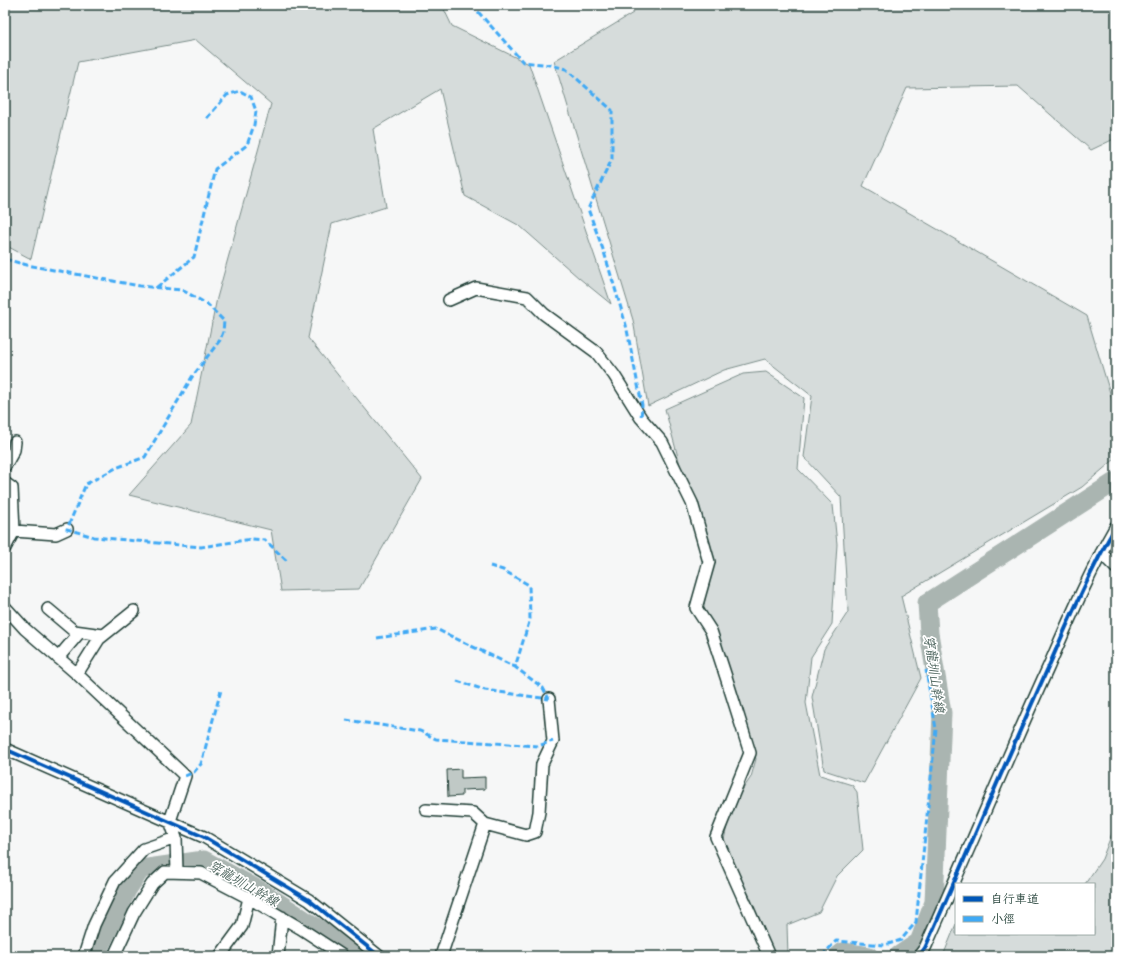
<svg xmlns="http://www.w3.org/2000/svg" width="1121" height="961" font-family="'Comic Neue','LXGW WenKai TC',sans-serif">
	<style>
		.green { fill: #d6dcdb; stroke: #7a8c88 }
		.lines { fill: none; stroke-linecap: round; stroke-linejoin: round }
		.river { stroke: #aab5b1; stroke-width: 19 }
		.building { fill: #c0c9c6; stroke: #1f3d34 }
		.minor-casing { stroke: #1f3d34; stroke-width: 14 }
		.minor { stroke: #fff; stroke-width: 11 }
		.quiet { stroke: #3fa9f5; stroke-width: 3; stroke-dasharray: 6 3; stroke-linecap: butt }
		.cycleway-casing { stroke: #fff; stroke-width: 6 }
		.cycleway { stroke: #0057b8; stroke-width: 4 }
		.labels { text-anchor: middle; stroke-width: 3.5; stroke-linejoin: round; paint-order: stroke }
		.water-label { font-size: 13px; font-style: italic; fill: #49615a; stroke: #fff }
	</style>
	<rect width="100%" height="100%" fill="#f6f7f7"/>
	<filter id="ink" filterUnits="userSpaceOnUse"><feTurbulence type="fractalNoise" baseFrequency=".025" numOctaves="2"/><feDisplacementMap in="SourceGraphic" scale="8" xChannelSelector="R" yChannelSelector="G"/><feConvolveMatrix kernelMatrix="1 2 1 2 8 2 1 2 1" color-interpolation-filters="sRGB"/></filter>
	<g filter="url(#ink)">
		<path class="green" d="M5 5H442L452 26 529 64 611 304 579 278 520 226 465 196 440 89 373 129 386 207 332 224 308 338 422 479 359 589 281 591 271 530 129 495 191 425 217 298 271 104 196 40 78 62 31 259 5 245Z
			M636 5H1116V138L1091 150 1018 86 907 88 863 186 1087 316 1116 413V458L1082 487 901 596 921 678 864 783 824 770 812 697 824 649 848 612 841 497 804 457 812 396 765 359 724 370 648 406 633 320 554 61 633 13Z
			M766 372 804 398 798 469 833 505 837 544 832 624 811 657 806 703 820 775 852 785 857 792 863 850 837 876 819 912 787 925 788 956H775L735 870 724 840 731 807 751 777 756 759 721 642 704 608 708 568 665 409 743 374Z
			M1116 823V956H943L956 924V934H1094V884H1085L1102 859Z"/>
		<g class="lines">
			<path class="river" d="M95 956 127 890 141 869 204 860 259 890 360 956
				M838 956 843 952 869 956
				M898 956 919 942 934 902 942 713 929 633 927 603 1116 481"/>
		</g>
		<path class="building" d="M461 769V778L485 777V789L462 790V796L448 797 447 770Z"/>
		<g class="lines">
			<defs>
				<path id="minor" d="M449 300 476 288 527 297 544 314 596 352 614 375 641 418 662 442 692 503 709 562 696 608 711 631 727 680 750 753 716 837 769 956
					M5 466 14 450 15 442
					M5 483 12 488 14 531
					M5 548 14 531 56 534 67 529
					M1101 553 1116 568
					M5 607 25 629 77 674 185 776 170 821 176 838 177 872
					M48 609 74 631 103 635
					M58 658 80 632
					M77 674 99 639 134 611
					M5 749 204 837 309 900 379 956
					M426 810 473 813 485 824
					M84 956 94 925 115 881 144 849 176 838
					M114 956 134 913 152 884 165 872 201 873 249 898 300 928 343 956
					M220 956 242 926 249 898
					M278 956 282 917
					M441 956 485 824 526 835 535 832 539 812 542 764 553 741 549 699
					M919 956 925 948C967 855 1006 760 1048 668 1069 620 1090 571 1116 526"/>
			</defs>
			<use href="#minor" class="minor-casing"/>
			<use href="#minor" class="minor"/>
			<path class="quiet" d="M472 5 523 62 551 65 566 69 612 110V159L588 209 604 252 626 325 642 405 641 419
				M5 259 27 265 140 286 182 290 207 304 224 321 223 332 220 340 192 377 145 457 116 468 86 484 67 529 94 537 201 547 252 539 265 540 288 562
				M157 287 194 257 215 169 247 145 254 125 256 111 251 97 240 91 227 95 207 118
				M490 566 503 570 529 585 530 619 515 667 543 688 549 699
				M377 638 436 629 515 667
				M457 681 485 690 549 699
				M346 720 420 731 436 739 538 746 553 741
				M185 776 194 772 201 764 221 690
				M822 956 836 941 885 945 901 940 916 922 936 729 926 670"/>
			<defs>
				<path id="cycleway" d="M5 749 204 837 309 900 379 956
					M919 956 925 948C967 855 1006 760 1048 668 1069 620 1090 571 1116 526"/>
			</defs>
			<use href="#cycleway" class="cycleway-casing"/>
			<use href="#cycleway" class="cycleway"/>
		</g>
	</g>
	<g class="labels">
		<g class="water-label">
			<text transform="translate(935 674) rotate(82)" y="5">穿龍圳山幹線</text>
			<text transform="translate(244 883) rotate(30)" y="5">穿龍圳山幹線</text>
		</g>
	</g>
	<rect width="1121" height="961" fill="none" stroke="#fff" stroke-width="20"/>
	<rect x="10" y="10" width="1101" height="941" fill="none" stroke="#1f3d34" stroke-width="1.5" filter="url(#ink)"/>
	<rect x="955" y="883" width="140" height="52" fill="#ffffff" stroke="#a5b1ae"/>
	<rect x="963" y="896" width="20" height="6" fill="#0057b8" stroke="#a5b1ae"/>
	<text x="991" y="903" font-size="12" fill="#1f3d34">自行車道</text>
	<rect x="963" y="916" width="20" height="6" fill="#3fa9f5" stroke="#a5b1ae"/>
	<text x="991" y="923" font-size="12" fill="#1f3d34">小徑</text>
</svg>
